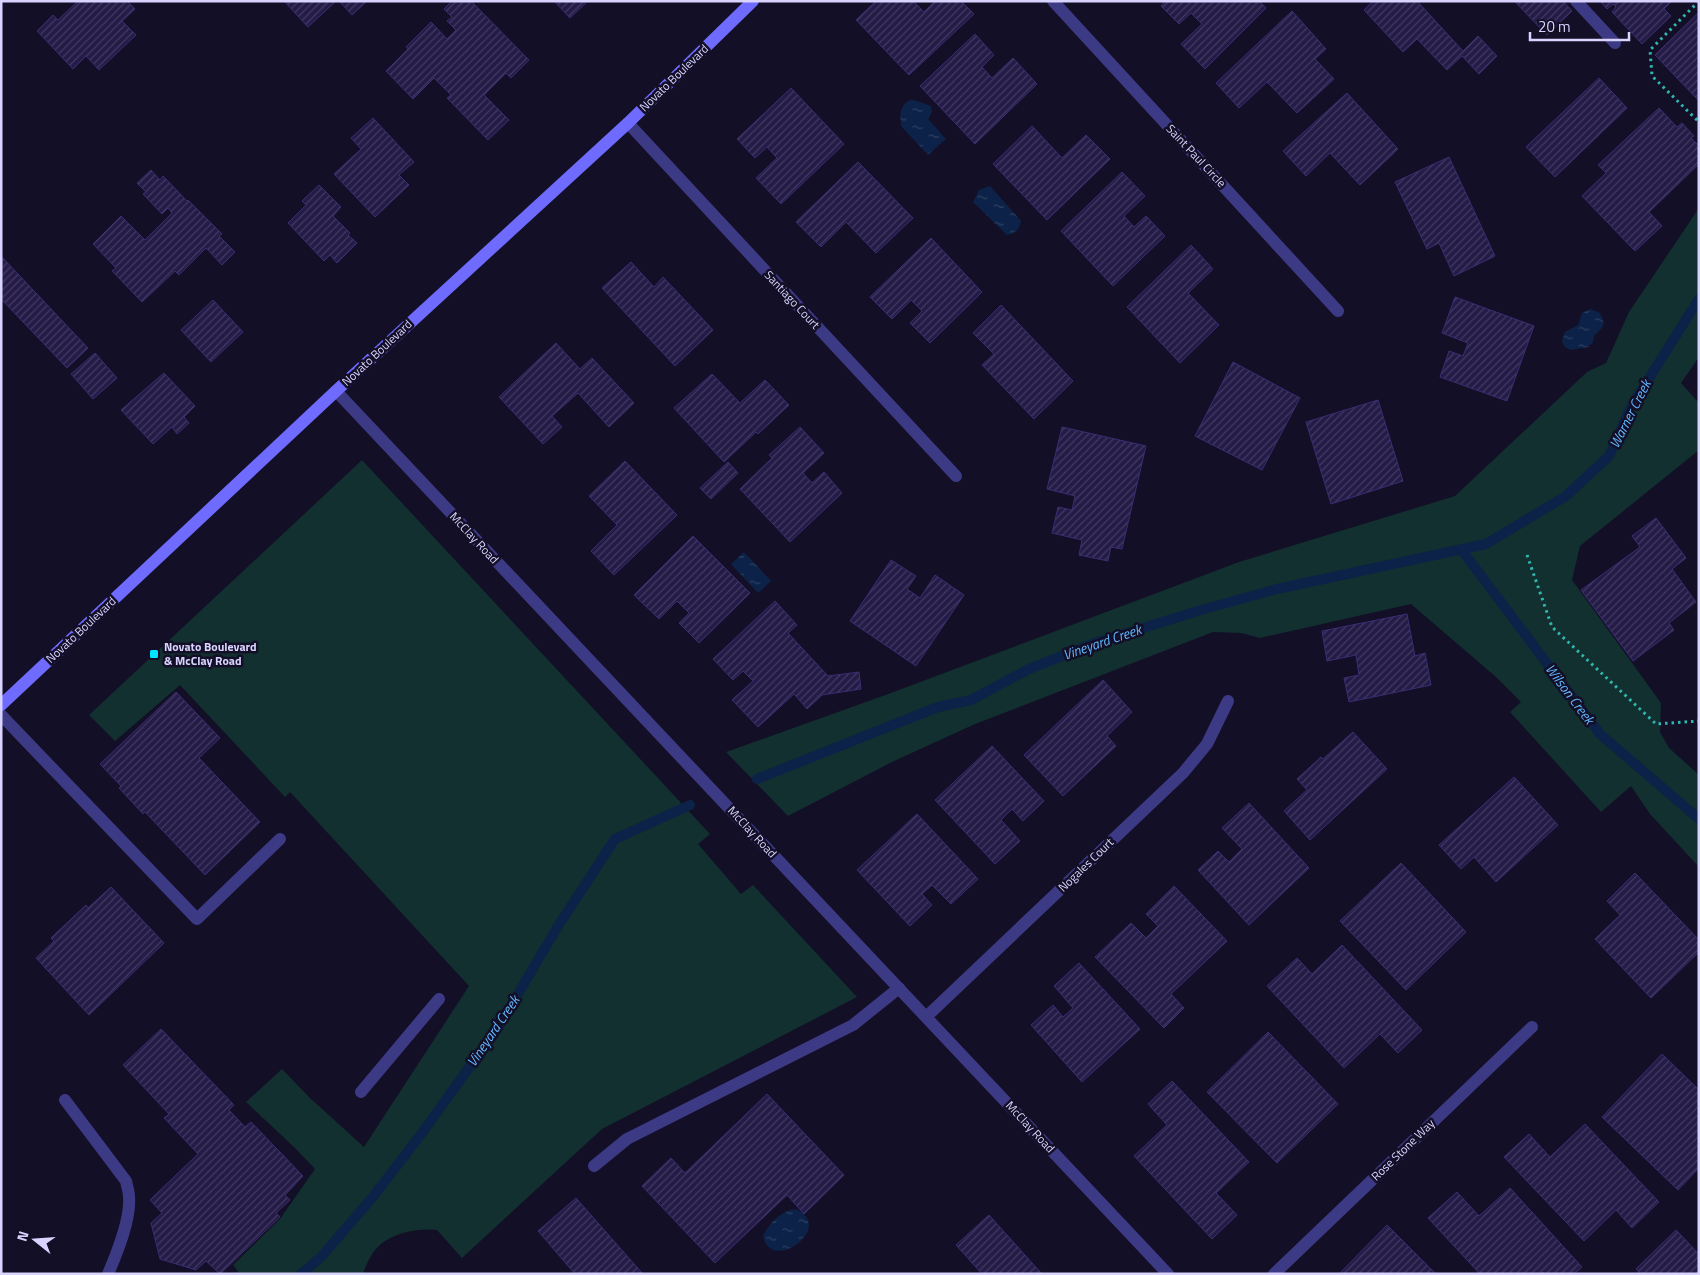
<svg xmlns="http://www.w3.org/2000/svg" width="1700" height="1275" font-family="'Titillium Web',sans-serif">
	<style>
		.green { fill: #12302f }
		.water { fill: url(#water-ripples) }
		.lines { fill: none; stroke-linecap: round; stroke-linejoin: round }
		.stream { stroke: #0c2248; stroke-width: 10 }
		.building { fill: url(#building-hatch); stroke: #3b2d73 }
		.path { stroke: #2fb8b0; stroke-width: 3; stroke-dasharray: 2.5 4; stroke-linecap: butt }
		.service { stroke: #3d3a85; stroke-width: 12 }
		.minor { stroke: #3d3a85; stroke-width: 12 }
		.secondary { stroke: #6f6bff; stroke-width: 12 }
		.poi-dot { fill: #00e5ff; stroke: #130f26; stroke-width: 2 }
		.labels { text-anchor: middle; stroke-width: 5; stroke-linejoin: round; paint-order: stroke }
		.street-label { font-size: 12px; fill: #d9d4ff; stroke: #130f26 }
		.poi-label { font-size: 12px; font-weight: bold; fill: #d9d4ff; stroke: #130f26; text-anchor: start }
		.water-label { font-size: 14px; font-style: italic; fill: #62b6ff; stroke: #130f26 }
	</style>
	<defs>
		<pattern id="water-ripples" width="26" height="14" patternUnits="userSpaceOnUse" patternTransform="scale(1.25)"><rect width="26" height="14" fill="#0c2248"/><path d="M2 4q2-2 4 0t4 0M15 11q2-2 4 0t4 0" fill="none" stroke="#2f4163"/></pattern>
		<pattern id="building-hatch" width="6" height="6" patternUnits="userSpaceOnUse" patternTransform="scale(1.25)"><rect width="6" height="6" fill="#241b47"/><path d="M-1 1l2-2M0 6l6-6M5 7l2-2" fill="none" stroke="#433b63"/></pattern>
	</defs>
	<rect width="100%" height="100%" fill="#130f26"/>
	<path class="green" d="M1699 208V357L1681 383 1699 403V450L1580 546 1572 580 1661 703 1660 732 1669 748 1699 775V867L1650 814 1631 786 1601 812 1510 712 1521 702 1496 677 1411 604 1260 638 1241 633 1213 632 975 724 892 762 788 816 726 752 891 693 1239 562 1455 496 1587 372 1606 363 1629 312Z
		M362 460 710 834 698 844 741 894 753 885 857 997 602 1129 462 1258 437 1230C419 1228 396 1232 381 1244 373 1250 366 1264 363 1274H240L233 1265 280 1219 315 1169 295 1148 246 1102 282 1069 310 1098 364 1147 469 986 290 792 285 797 180 685 115 741 89 715Z"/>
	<path class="water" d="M910 100H914L931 106 932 112 928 119 946 139 928 155 901 126C900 115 899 106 910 100Z
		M990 186 1021 221C1019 230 1016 233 1007 235L973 202 979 190Z
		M1590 309 1600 313 1604 323 1602 328 1594 336 1593 342 1588 347 1571 350 1565 347 1562 341 1565 332 1578 325 1582 313Z
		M744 552 771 581 758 593 731 564Z
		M795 1209C837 1226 771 1275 763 1236 769 1223 781 1211 795 1209Z"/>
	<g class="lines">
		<path class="stream" d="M1461 549 1600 734 1699 819
			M757 779 938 707 971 700 1029 669 1095 643 1201 610 1277 589 1486 544 1566 496 1609 456 1631 407 1699 299
			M301 1274 321 1257 372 1198 422 1133 499 1026 558 926 615 839 690 805"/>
	</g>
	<path class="building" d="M78 1H127L135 9 122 21 136 35 99 70 86 56 73 69 37 31 53 15 58 20Z
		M284 1H336L308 27Z
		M339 1H367L352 15Z
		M452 1H471L529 60 511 78 506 73 484 95 509 120 488 140 447 98 451 95 434 78 413 99 386 71 408 49 406 47 431 22 447 39 456 30 447 21 452 17 444 9Z
		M554 1H588L570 18Z
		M876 1H913L924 12 935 1H961L974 14 909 75 856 20Z
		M1165 1H1259L1266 8 1205 69 1181 44 1202 24 1191 13 1179 24 1161 6Z
		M1373 1H1417L1463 51 1478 36 1497 56 1479 74 1462 56 1447 70 1417 39 1403 52 1364 10Z
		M1514 1H1563L1572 11 1547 35Z
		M1600 1H1672L1664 9 1671 16 1642 44 1612 12 1616 7 1613 4 1607 9Z
		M1292 11 1326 49 1315 59 1334 79 1297 113 1267 82 1239 108 1216 83Z
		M1699 12V101L1655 55Z
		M975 34 994 55 982 67 992 78 1013 58 1037 84 975 144 920 86Z
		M1599 78 1627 108 1555 177 1526 147Z
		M791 88 844 144 781 204 756 178 777 158 767 147 755 158 737 139Z
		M1347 93 1398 149 1360 185 1330 153 1306 176 1283 151Z
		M1659 108 1677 127 1682 123 1694 136 1691 138 1699 146V164L1649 212 1662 226 1635 251 1582 196 1606 173 1598 165Z
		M373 118 414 162 399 175 409 185 375 217 334 174 361 149 351 138Z
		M1032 126 1062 158 1086 135 1110 159 1047 220 993 164Z
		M1449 157 1495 256 1454 276 1439 243 1427 249 1395 182Z
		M858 162 913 218 876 253 846 222 821 247 796 222Z
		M151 170 160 180 163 176 187 201 188 200 222 234 219 236 235 252 222 265 206 248 179 275 175 271 142 302 112 271 116 268 93 244 121 216 145 240 172 213 168 208 162 214 143 194 146 192 137 183Z
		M1122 172 1145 196 1124 216 1134 227 1146 216 1165 236 1113 286 1061 231Z
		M319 185 341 207 333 216 350 233 348 235 357 243 337 263 330 255 324 261 288 223 306 205 302 201Z
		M931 238 982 292 930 343 910 323 922 311 911 300 892 319 870 297Z
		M1191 245 1213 269 1188 293 1219 325 1180 363 1127 307Z
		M1 256 88 348 67 368 1 299Z
		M631 262 654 287 663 277 713 330 675 366 602 288Z
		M1455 297 1534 326 1507 401 1440 377 1449 351 1463 356 1468 343 1442 333Z
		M213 300 243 332 211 362 181 330Z
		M1001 305 1073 381 1034 419 982 365 994 354 973 333Z
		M556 343 580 369 592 358 634 403 609 427 578 393 552 416 562 427 543 444 499 397Z
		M95 353 117 378 93 399 71 374Z
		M1233 362 1300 398 1262 470 1195 436Z
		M164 373 195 406 184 417 189 423 177 434 172 427 153 444 121 410Z
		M712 374 740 403 765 380 789 405 758 434 756 432 724 462 674 408Z
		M1378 400 1403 481 1331 504 1306 422Z
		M800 427 824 453 803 473 812 483 824 472 842 493 790 542 740 489 772 458 769 455Z
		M1062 427 1146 446 1122 549 1111 547 1108 561 1079 555 1082 540 1052 533 1058 507 1072 510 1075 496 1047 489Z
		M625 461 677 515 614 575 591 551 617 525 589 496Z
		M728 462 738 473 711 499 700 488Z
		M1656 518 1686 558 1672 569 1696 602 1669 623 1674 630 1633 661 1581 590 1640 547 1632 536Z
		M693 536 750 593 699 643 679 623 689 613 677 601 659 619 634 595Z
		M891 560 916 576 907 589 920 598 935 575 964 595 916 666 850 621Z
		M775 601 797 625 788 633 828 676 859 672 861 689 822 695 807 709 794 694 758 727 732 700 753 681 743 671 733 680 713 659Z
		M1407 614 1415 656 1425 653 1431 685 1349 702 1344 678 1359 675 1356 655 1327 661 1322 631Z
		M1103 680 1132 712 1107 736 1116 746 1063 796 1024 755Z
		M176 692 220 738 199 758 260 822 205 875 145 812 143 814 119 788 121 786 100 764Z
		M1353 732 1387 769 1310 840 1284 811 1307 790 1297 779 1321 757 1323 759Z
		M992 746 1044 801 1023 821 1012 809 1001 820 1020 841 995 864 935 800Z
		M1514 777 1558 825 1496 882 1474 857 1461 869 1439 845Z
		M1249 803 1309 868 1249 925 1198 870 1218 851 1229 862 1242 849 1222 828Z
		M917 814 978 879 951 904 932 885 922 894 932 905 910 926 857 870Z
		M1401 863 1466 932 1406 990 1340 921Z
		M1635 873 1699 940V952L1651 998 1595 939 1620 915 1607 901Z
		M1174 886 1227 941 1171 994 1184 1008 1164 1028 1095 957 1131 923 1146 938 1158 926 1146 914Z
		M111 887 164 943 89 1015 36 958 54 941 51 938 86 905 88 908Z
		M1342 945 1422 1030 1398 1053 1380 1034 1344 1068 1267 986 1297 958 1312 974Z
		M1079 963 1140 1029 1082 1082 1031 1025 1053 1005 1063 1017 1073 1008 1054 986Z
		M161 1029 234 1105 229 1110 245 1127 251 1122 303 1176 285 1195 290 1200 276 1213 280 1217 220 1274 206 1261 196 1270 160 1259 151 1223 162 1213 150 1200 198 1154 164 1118 169 1114 123 1065Z
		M1268 1032 1338 1104 1277 1163 1207 1092Z
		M1662 1054 1699 1090V1168L1678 1190 1602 1117Z
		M1172 1081 1249 1162 1216 1193 1237 1215 1212 1239 1134 1156 1167 1125 1148 1104Z
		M767 1094 844 1175 804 1214 787 1195 715 1263 642 1186 671 1158 685 1173Z
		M1585 1124 1659 1202 1632 1228 1616 1210 1584 1241 1504 1157 1529 1134 1550 1157Z
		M1510 1188 1582 1267 1574 1274H1545L1543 1272 1541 1274H1480L1428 1218 1457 1192 1479 1216Z
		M576 1198 643 1274H575L538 1231Z
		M989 1215 1042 1274H982L956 1245Z
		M1387 1225 1436 1274H1339Z
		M1676 1230 1699 1254V1274H1641L1636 1269Z"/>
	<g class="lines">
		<path class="path" d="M1699 1 1650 50 1652 76 1699 122
			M1527 555 1552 627 1656 724 1699 721"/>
		<path class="service" d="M1576 1 1615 43
			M1 715 197 919 280 839
			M361 1092 439 999
			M65 1100 126 1181C127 1186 129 1192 129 1197 131 1219 117 1253 108 1274
			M594 1166 627 1139 853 1025 899 988"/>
		<path class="minor" d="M1053 1 1338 311
			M628 123 956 476
			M336 391 1168 1274
			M926 1017 1183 773 1207 744 1228 701
			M1274 1274 1532 1027"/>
		<path class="secondary" d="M1 705 336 391 628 123 753 1"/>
	</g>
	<rect class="poi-dot" x="149" y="649" width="10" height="10" rx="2.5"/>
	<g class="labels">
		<g class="street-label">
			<text transform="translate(674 78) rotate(-44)" y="4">Novato Boulevard</text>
			<text transform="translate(1196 156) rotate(47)" y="4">Saint Paul Circle</text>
			<text transform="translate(792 300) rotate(47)" y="4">Santiago Court</text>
			<text transform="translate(377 353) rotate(-43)" y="4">Novato Boulevard</text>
			<text transform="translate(474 538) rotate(47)" y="4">McClay Road</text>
			<text transform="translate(81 630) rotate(-43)" y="4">Novato Boulevard</text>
			<text transform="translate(752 832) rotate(47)" y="4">McClay Road</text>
			<text transform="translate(1086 865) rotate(-44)" y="4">Nogales Court</text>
			<text transform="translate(1030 1127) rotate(47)" y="4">McClay Road</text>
			<text transform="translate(1403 1150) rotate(-44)" y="4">Rose Stone Way</text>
		</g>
		<g class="poi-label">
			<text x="164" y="651">Novato Boulevard<tspan x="164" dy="14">&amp; McClay Road</tspan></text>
		</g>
		<g class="water-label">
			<text transform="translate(1630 414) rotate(-63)" y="5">Warner Creek</text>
			<text transform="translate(1102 642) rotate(-19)" y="5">Vineyard Creek</text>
			<text transform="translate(1570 694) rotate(53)" y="5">Wilson Creek</text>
			<text transform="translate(493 1031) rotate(-56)" y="5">Vineyard Creek</text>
		</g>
	</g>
	<rect width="1700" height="1275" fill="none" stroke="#d9d4ff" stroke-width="5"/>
	<g transform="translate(35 1240) rotate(287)" stroke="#130f26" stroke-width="4" paint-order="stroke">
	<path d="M0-4L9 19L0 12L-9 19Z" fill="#d9d4ff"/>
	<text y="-8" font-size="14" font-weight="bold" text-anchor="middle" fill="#d9d4ff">N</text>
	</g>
	<path d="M1530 32v8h99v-8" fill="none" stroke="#d9d4ff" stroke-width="2.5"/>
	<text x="1538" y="32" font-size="15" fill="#d9d4ff" stroke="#130f26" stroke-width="4" paint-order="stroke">20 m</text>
</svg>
